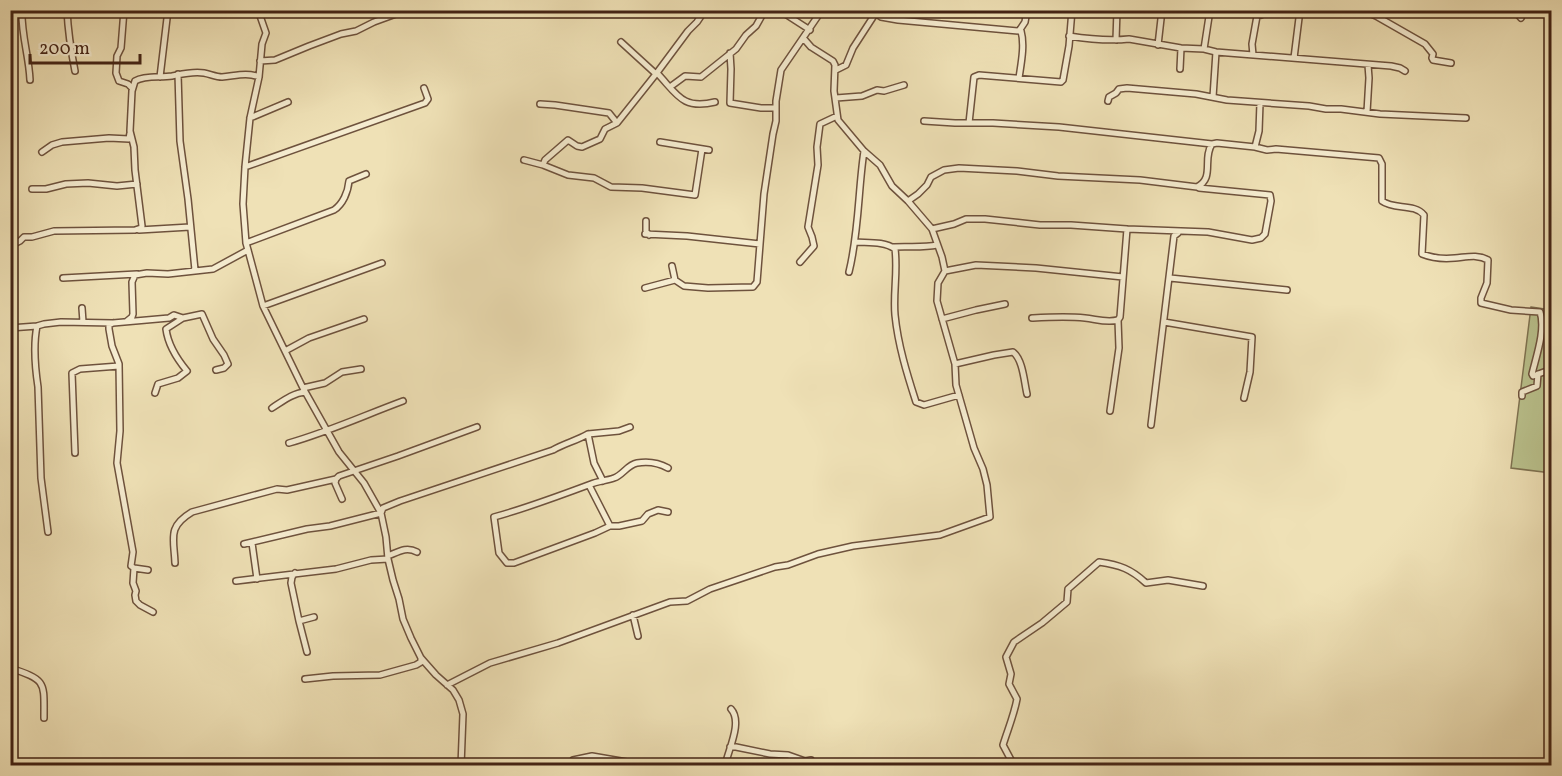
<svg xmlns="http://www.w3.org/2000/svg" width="1562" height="776" font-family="Vollkorn,serif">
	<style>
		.green { fill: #bac28d; stroke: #7e7251; stroke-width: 1.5 }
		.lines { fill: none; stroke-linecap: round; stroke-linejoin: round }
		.minor-casing { stroke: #6e523d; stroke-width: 8 }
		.minor { stroke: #f5ecd0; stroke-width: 5 }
	</style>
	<rect width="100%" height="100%" fill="#efe1b6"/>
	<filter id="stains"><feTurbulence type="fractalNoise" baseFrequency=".00333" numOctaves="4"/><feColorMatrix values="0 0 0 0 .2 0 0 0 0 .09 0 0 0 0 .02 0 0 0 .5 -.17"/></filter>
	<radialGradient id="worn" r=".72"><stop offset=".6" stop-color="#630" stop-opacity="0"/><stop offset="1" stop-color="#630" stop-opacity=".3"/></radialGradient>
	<path class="green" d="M1531 307 1551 310V473L1511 468Z"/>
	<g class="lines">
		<defs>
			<path id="minor" d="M22 10C21 34 29 56 30 80
				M67 10C68 31 71 51 75 71
				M124 10 121 48 117 56 116 73 119 81 128 84 132 88
				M258 10 266 33 262 44 259 77 250 118 245 167 243 204 246 243 248 250 263 306 303 388 339 452 364 483 381 513 386 537 388 559 393 580 399 599 403 619 411 638 421 658 436 675 453 690 459 700 463 714 461 766
				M779 10 810 30
				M871 10 881 17 898 20 1019 31
				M1353 10 1369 13 1376 16 1425 44 1433 54 1432 58 1433 60 1451 63
				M1514 10 1521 18
				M1019 31 1025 22 1027 10
				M1069 36C1088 39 1111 41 1129 39L1181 48 1204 49 1216 52 1391 66 1400 68 1405 71
				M1116 40 1117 10
				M621 42 656 74 688 31 697 22 705 10
				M1158 45 1162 10
				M1204 49 1210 10
				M730 53 731 69 730 103 761 108H776
				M1253 55 1252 44 1257 16 1261 15 1259 10
				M1294 58 1300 10
				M260 61 275 60 309 46 341 34 356 31 374 22 407 10
				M1180 69 1181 48
				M836 70 846 65 853 48 875 14
				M657 73C677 94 682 110 715 102
				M178 74 180 141 188 199 195 270
				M656 74 617 123 605 129 600 139 582 147 577 146 568 140 545 160 543 165 568 175 594 178 611 187 642 188 695 195 702 149
				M160 77 168 10
				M1019 78C1021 64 1025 45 1021 31H1019
				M670 87 685 76 701 77 736 49 746 35 756 26 765 10
				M1213 97 1216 52
				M836 98 862 96 877 90 884 91 904 85
				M1108 101 1109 97 1116 93 1119 89 1127 88 1196 94 1227 100 1309 106 1326 109H1341L1380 114 1466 118
				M540 104 555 105 609 113 617 123
				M1367 112 1369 78 1368 65
				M250 118 288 102
				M924 121 955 123H993L1059 127 1212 144
				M969 123 974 77 979 75 1061 82 1063 80 1069 46 1072 10
				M660 142 709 150
				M1255 147 1259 131 1260 103
				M42 152 52 145 62 142 109 138 129 139 130 133
				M524 160 543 165
				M245 167 425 103 428 99 424 88
				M32 189H46L66 184 88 183 117 186 137 184
				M908 201 918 194 927 185 931 177 944 170 959 168 1017 171 1058 176 1140 180 1197 187C1215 178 1202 159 1212 144L1217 143 1255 147 1267 150 1276 149 1379 158 1382 164V201C1394 210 1414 203 1424 215L1422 254C1432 258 1445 259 1455 258 1467 257 1478 254 1488 260L1487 283 1481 298V303L1511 310 1540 312C1546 329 1536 357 1532 374L1533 376 1552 369
				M646 221V231L649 235
				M932 229 954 224 966 219H985L1040 225H1071L1127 229 1120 317 1118 320C1106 323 1096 319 1085 318 1067 316 1050 317 1032 318
				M1127 229 1208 232 1252 240 1261 238 1265 234 1271 201 1270 195 1199 188
				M139 230 190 227
				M645 234 687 236 760 244 757 282 753 287 708 288 684 286 675 280 645 288
				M855 242C868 243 884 241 895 249 898 271 893 293 895 315 898 345 907 374 916 402L924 405 959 395
				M246 243 334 210C343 204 348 192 349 181L366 174
				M760 244 764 194 773 134 776 121V101L781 70 822 10
				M10 246 20 241 24 237H32L54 231 135 230 141 228 142 226 135 170 134 147 130 131 132 91 135 81C146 75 160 78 172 76 182 74 193 71 204 73 210 74 216 77 222 77 235 76 247 72 259 77
				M892 247C907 246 923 248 937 245
				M800 262 814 246 812 237 808 227 818 165 817 147 820 124 837 116
				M672 266 675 280
				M945 271 976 265 1036 268 1123 277
				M849 272C859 232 858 191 864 151
				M63 278 137 274
				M1170 278 1287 290
				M263 306 382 263
				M82 308 83 322
				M942 319 976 310 1005 304
				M127 321 132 317 133 314 132 282 135 275 147 273 168 274 213 269 248 250
				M1164 322 1252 337 1250 372 1244 398
				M113 323 109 325V329L112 346 119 364 120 431 117 463 133 552 131 566 134 568 148 570
				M37 326C33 346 35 367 38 387L41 478 48 532
				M10 328 37 326 44 324 61 322 113 323 169 318 174 315 183 318
				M285 351 309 338 364 319
				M955 364 994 355 1013 352C1023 360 1024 381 1027 394
				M303 388 325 383 342 372 361 369
				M155 393 158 384 178 378 187 371C177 359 168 345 166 329L183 318 202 314 213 339 224 355 228 364 224 368 216 370
				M1522 396V392L1537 386 1538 374
				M272 408C283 401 293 393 305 392
				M1110 411 1119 348 1118 320
				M1151 425 1174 236 1178 233
				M289 443C328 432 365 415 403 401
				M75 453 72 373 80 369 119 366
				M603 481 594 463 588 434 619 431 630 427
				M589 485 610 526
				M342 499 335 483 336 479 339 476 398 456 477 427
				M668 512 658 510 648 514 642 521 619 526H610L595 533 514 563H507L499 553 494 517C527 508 559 496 591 484 598 481 606 481 614 478 623 475 627 465 637 463 648 461 659 463 668 468
				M252 543 257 579
				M244 544 307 529 330 526 381 513 383 508 400 501 553 450C565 443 576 441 588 434
				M388 556C398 552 406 546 417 552
				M175 563C174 538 167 527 192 512L277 489 287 490 336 479
				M134 568 133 583 136 591 135 595 136 601 140 605 153 612
				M295 573 292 577 291 583 299 621 314 617
				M236 581 336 569 371 560 388 559
				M633 615 638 636
				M299 621 307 652
				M10 668C47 680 44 682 44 718
				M305 679 333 676 380 675 416 665 421 662V658
				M447 685 490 663 558 643 670 602 687 601 710 589 775 567 788 565 818 554 853 546 940 535 990 517 987 485 983 469 974 448 956 385 955 364 937 301 938 283 945 271 942 257 932 229 908 201 892 186 880 165 864 151 838 120 834 91 835 65 833 61 811 47 804 39
				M730 747H736L770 754 788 755 805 761 811 760
				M569 766 573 760 592 756 650 766
				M725 766C728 750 743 722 731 709
				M1011 766V760L1003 745C1008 729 1014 715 1017 699L1009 684 1011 674 1006 657 1014 642 1042 623 1067 602 1068 589 1099 562C1120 565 1131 569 1146 583L1168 580 1203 586"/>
		</defs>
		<use href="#minor" class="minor-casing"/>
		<use href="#minor" class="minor"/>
	</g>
	<rect width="1562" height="776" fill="none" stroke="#efe1b6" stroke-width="36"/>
	<rect x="12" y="12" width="1538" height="752" fill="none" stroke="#432315" stroke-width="3"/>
	<rect x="18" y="18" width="1526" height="740" fill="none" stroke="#432315" stroke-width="1.5"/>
	<path d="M30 54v9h110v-9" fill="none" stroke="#432315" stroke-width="3"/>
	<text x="39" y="54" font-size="18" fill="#432315" stroke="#f5ecd0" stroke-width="4.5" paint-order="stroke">200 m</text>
	<rect width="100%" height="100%" filter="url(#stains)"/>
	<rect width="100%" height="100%" fill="url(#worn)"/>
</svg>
